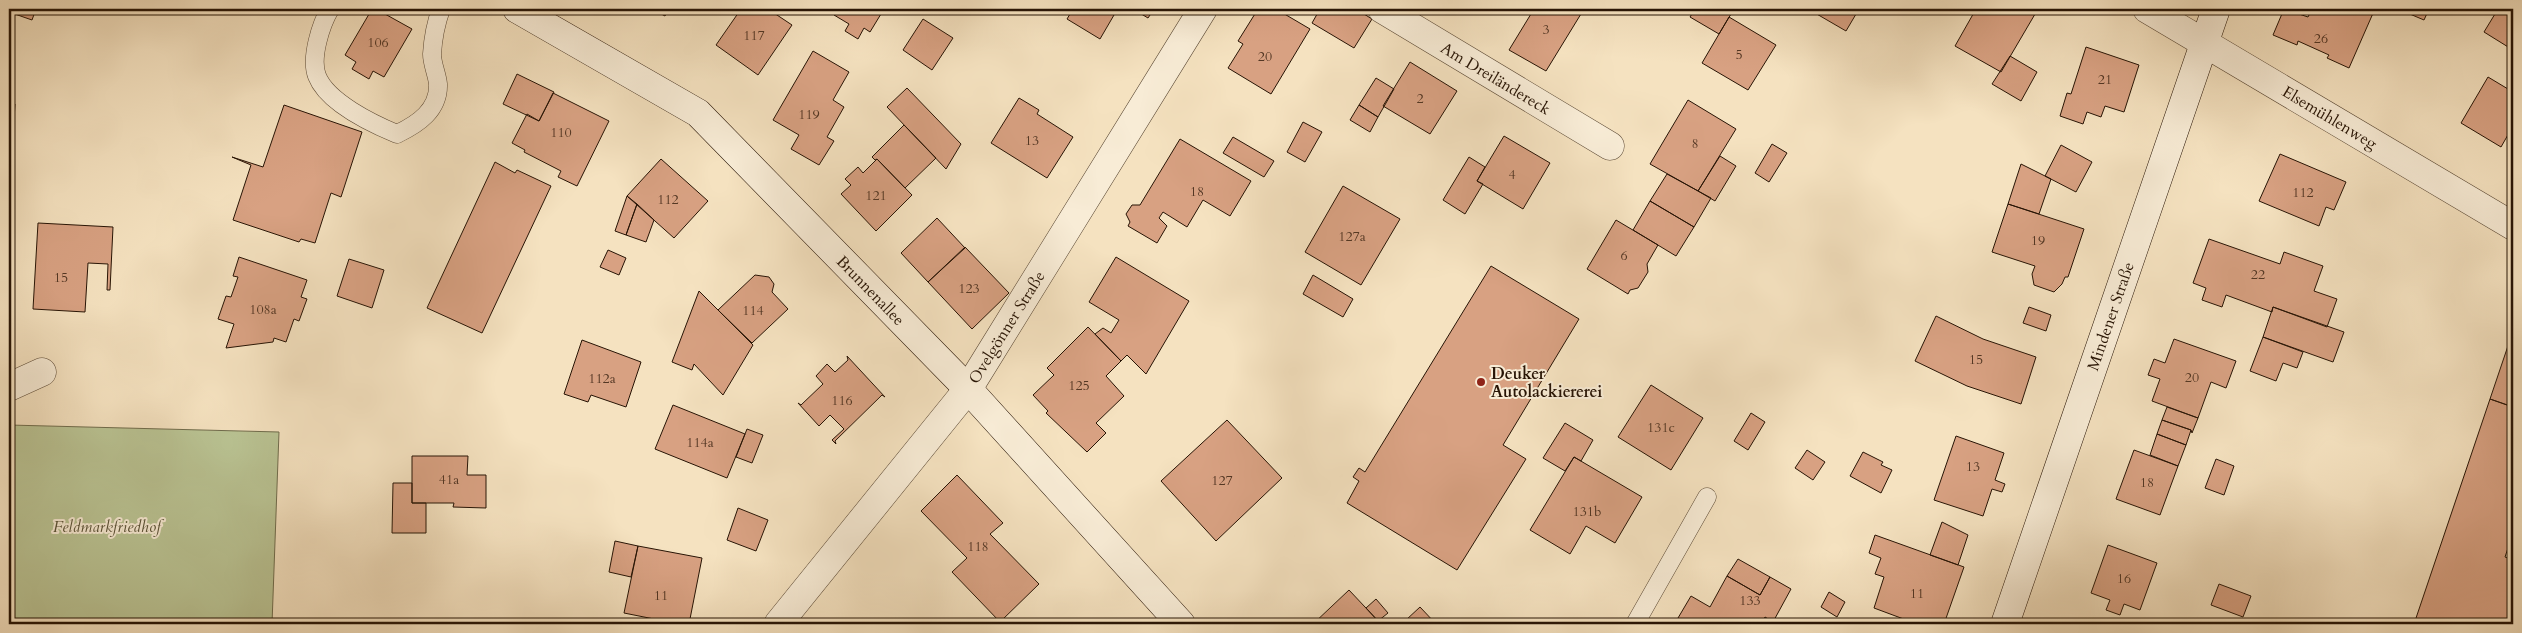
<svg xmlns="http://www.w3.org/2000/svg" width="2522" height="633" font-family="Cardo,serif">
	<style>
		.green { fill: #bac494; stroke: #706c4c }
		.building { fill: #d8a182; stroke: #271405 }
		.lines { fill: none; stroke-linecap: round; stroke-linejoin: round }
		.lane-casing { stroke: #5a4834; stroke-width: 19 }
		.street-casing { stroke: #5a4834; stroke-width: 29 }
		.secondary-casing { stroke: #271405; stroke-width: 29 }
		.lane { stroke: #f8ecd6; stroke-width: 18 }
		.street { stroke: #f8ecd6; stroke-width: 28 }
		.secondary { stroke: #f8ecd6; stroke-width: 28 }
		.poi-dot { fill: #8f2418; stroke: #f8ecd6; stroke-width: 2 }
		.labels { text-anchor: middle; stroke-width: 4; stroke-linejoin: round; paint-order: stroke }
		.number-label { font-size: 14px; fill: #533724 }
		.street-label { font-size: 16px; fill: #271405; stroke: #f8ecd6 }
		.poi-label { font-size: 16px; font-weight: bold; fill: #271405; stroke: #f8ecd6; text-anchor: start }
		.park-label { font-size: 16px; font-style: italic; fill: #5a5237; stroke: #f8ecd6 }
	</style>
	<rect width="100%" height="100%" fill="#f5e2c0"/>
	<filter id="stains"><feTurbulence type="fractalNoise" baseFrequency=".004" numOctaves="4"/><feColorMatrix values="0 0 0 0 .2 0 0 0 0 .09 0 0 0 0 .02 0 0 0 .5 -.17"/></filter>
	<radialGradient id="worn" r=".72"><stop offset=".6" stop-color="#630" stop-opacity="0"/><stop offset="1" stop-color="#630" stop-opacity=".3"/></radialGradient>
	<path class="green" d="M9 425 279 432 272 624H9Z"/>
	<path class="building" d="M9 9H36L32 20 9 12Z
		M372 9H376L412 29 384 77 373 71 369 79 352 69 356 62 345 55Z
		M652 9H669L665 16Z
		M741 9H768L792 25 758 75 716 45Z
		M838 9H884L870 32 864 28 858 39 845 31 849 24 834 15Z
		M1073 9H1103L1114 15 1100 39 1067 19Z
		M1133 9H1154L1148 18Z
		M1258 9H1276L1310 29 1271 94 1228 68 1243 44 1238 41Z
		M1320 9H1356L1372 19 1354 48 1312 23Z
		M1534 9H1584L1546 71 1509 50Z
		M1695 9H1734L1719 34 1690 17Z
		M1818 9H1859L1846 31 1815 13Z
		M1976 9H2038L2001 72 1955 46Z
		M2284 9 2308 17 2312 9H2368L2374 11 2349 68 2327 58 2329 55 2298 41 2297 45 2273 35Z
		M2398 9H2429L2424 20Z
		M2498 9H2513V50L2484 32Z
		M1729 17 1776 45 1748 90 1702 63Z
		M923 19 953 38 932 70 903 50Z
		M2086 47 2139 65 2124 112 2105 106 2101 117 2087 112 2083 124 2060 116 2067 93 2071 94Z
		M813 51 849 72 833 100 844 107 827 137 834 141 819 165 791 149 799 135 773 120Z
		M2010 56 2037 72 2021 101 1992 84Z
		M1410 62 1457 91 1430 134 1383 106Z
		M517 74 554 92 539 121 503 104Z
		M2488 77 2513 92V126L2501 147 2461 123Z
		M1376 78 1394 89 1378 117 1359 105Z
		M907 88 961 144 946 169 887 107Z
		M553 93 609 121 577 186 558 177 561 171 524 152 525 150 512 143 527 114 539 121Z
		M1019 98 1039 110 1037 114 1073 137 1047 178 991 143Z
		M1688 100 1736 129 1698 191 1650 164Z
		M9 104H15L11 167H9Z
		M284 105 362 132 341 197 331 193 315 243 301 239 299 242 233 220 251 165 232 157 263 167Z
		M1359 105 1378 117 1370 132 1350 120Z
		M1303 122 1322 132 1305 162 1287 152Z
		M904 125 936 158 905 188 877 159 875 160 872 157Z
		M1504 136 1550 163 1523 209 1477 181Z
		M1233 137 1274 161 1264 177 1223 153Z
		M1180 139 1251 181 1230 216 1203 200 1187 227 1163 212 1159 218 1167 226 1157 243 1128 226 1130 222 1126 214 1132 205H1140Z
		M1772 144 1787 153 1769 182 1755 173Z
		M2061 145 2092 162 2076 192 2045 176Z
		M2280 154 2346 182 2334 210 2326 207 2319 226 2259 201Z
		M1720 156 1736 166 1715 201 1698 191Z
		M1469 157 1485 167 1477 181 1483 184 1465 214 1443 200Z
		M661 159 708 201 674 238 627 196Z
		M877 159 912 195 876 231 841 194 851 185 845 179 858 167 863 173Z
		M495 162 515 173 517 170 551 186 482 333 427 308Z
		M2021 164 2051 179 2039 214 2008 204Z
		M1667 174 1711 198 1694 227 1650 201Z
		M1343 186 1400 219 1361 285 1305 252Z
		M627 196 637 204 626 235 615 231Z
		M1650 201 1694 227 1676 256 1633 230Z
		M637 204 654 220 646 242 626 235Z
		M2008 204 2084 229 2068 277H2065L2062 284 2054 292 2034 285 2032 274 2035 266 1992 252Z
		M937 218 965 248 928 282 901 253Z
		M1616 220 1658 245 1647 264 1648 272 1638 288 1630 290 1628 294 1587 269Z
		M38 223 113 227 110 290H107L108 264 88 263 85 312 33 309Z
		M2209 239 2280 264 2284 252 2323 266 2314 291 2337 299 2327 327 2273 307 2272 312 2226 295 2222 307 2202 300 2206 288 2193 283Z
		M965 247 1009 293 972 329 928 282Z
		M608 250 626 258 619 275 600 267Z
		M239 257 307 280 301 297 307 299 299 321 294 319 286 342 274 338 273 342 226 348 234 324 218 319 226 296 231 297 238 277 233 276Z
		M1116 257 1189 301 1146 374 1127 355 1121 361 1095 334 1103 328 1111 333 1119 320 1089 302Z
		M349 259 384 270 372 308 337 296Z
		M1491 266 1579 319 1503 445 1526 459 1457 570 1347 503 1359 481 1353 477 1359 468 1365 472Z
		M755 275 769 277 774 284 772 292 788 309 752 343 718 310Z
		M1313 275 1353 299 1343 317 1303 294Z
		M699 291 753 345 723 395 694 364 692 370 672 362Z
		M2029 307 2051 315 2046 331 2023 323Z
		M2273 307 2344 332 2333 362 2263 337Z
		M1936 316 1983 339 2036 357 2021 404 1967 386 1915 361Z
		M1088 327 1121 361 1106 376 1124 396 1096 423 1106 433 1087 452 1046 413 1048 411 1033 395 1054 375 1047 368Z
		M2513 331V407L2490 399Z
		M2263 337 2303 352 2297 368 2283 363 2276 381 2250 371Z
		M2174 339 2236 361 2226 388 2211 382 2198 418 2152 401 2160 379 2148 375 2154 359 2165 363Z
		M582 340 641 362 626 407 591 395 588 402 564 394Z
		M847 356 885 397 882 395 835 441 836 444 832 440 844 429 830 415 819 426 798 403 801 405 823 384 816 376 827 364 835 372 848 360Z
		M1651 385 1703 418 1671 470 1618 437Z
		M2490 399 2513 407V533L2505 557 2513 560V624H2414Z
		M673 405 745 434 727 478 655 449Z
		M2167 407 2198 418 2192 433 2191 430 2162 420Z
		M1751 413 1765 422 1748 450 1734 441Z
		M1227 420 1282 478 1216 541 1161 481Z
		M2162 420 2191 430 2186 445 2157 434Z
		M1565 423 1593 440 1581 461 1574 457 1565 471 1543 458Z
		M747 429 763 435 752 463 736 457Z
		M2157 434 2186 445 2178 466 2150 455Z
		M1956 436 2004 453 1995 480 2005 484 2002 492 1992 489 1983 516 1934 500Z
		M1807 450 1825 462 1813 480 1795 468Z
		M2134 450 2178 466 2160 515 2116 499Z
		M1863 452 1883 462 1881 465 1892 470 1881 493 1850 476Z
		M412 456H468L467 475H486V508L453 507 454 503H412Z
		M1574 457 1642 497 1615 543 1586 526 1570 554 1530 530Z
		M2216 459 2234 466 2224 495 2205 488Z
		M957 475 1003 523 990 534 1039 584 1000 622 952 572 967 558 921 511Z
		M393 483H412V503H426V533H392Z
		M738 508 768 520 756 551 727 540Z
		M1942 522 1968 535 1958 565 1930 555Z
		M1875 535 1964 567 1944 624H1917L1874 608 1884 577 1875 574 1881 558 1869 553Z
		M615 541 638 546 631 577 609 572Z
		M2108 545 2157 563 2140 610 2124 604 2120 615 2106 610 2110 600 2091 593Z
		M638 546 702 558 689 624H679L624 613Z
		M1738 559 1770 577 1760 595 1727 576Z
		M1727 576 1760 595 1770 577 1791 589 1773 622 1765 617 1761 624H1689L1678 618 1691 596 1710 607Z
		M2219 584 2251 596 2243 617 2211 605Z
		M1349 590 1381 624H1313Z
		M1829 592 1845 602 1837 617 1821 607Z
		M1376 599 1388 613 1378 621 1366 608Z
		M1420 607 1436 624H1409L1406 620Z"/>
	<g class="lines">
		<defs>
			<path id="lane" d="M330 9C321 24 310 58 317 76 327 102 373 124 397 134 418 124 439 110 438 84 437 74 432 64 432 54 433 38 436 23 441 9
				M1635 624 1707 497"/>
			<path id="street" d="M1382 9 1610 146
				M2147 9 2513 226
				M9 387 42 372
				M778 624 968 389 1203 9"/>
			<path id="secondary" d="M517 9 698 113 968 389 1181 624
				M2005 624 2216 9"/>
		</defs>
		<use href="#lane" class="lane-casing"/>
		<use href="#street" class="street-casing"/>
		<use href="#secondary" class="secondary-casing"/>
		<use href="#lane" class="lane"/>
		<use href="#street" class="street"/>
		<use href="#secondary" class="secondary"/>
	</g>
	<circle class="poi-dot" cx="1481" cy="382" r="5"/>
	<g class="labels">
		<g class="number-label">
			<text x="1546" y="34">3</text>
			<text x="754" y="40">117</text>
			<text x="2321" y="43">26</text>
			<text x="378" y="47">106</text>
			<text x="1739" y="59">5</text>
			<text x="1265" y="61">20</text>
			<text x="2105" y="84">21</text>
			<text x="1420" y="103">2</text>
			<text x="809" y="119">119</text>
			<text x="561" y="137">110</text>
			<text x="1032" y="145">13</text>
			<text x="1695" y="148">8</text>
			<text x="1512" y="179">4</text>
			<text x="1197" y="196">18</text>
			<text x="2303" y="197">112</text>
			<text x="876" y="200">121</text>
			<text x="668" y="204">112</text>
			<text x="1352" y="241">127a</text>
			<text x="2038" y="245">19</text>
			<text x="1624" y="260">6</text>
			<text x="2258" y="279">22</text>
			<text x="61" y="282">15</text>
			<text x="969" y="293">123</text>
			<text x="263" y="314">108a</text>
			<text x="753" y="315">114</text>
			<text x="1976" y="364">15</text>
			<text x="2192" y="382">20</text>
			<text x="602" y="383">112a</text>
			<text x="1079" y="390">125</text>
			<text x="842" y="405">116</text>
			<text x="1661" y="432">131c</text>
			<text x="700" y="447">114a</text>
			<text x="1973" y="471">13</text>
			<text x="449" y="484">41a</text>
			<text x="1222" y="485">127</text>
			<text x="2147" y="487">18</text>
			<text x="1587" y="516">131b</text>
			<text x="978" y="551">118</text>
			<text x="2124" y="583">16</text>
			<text x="1917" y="598">11</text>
			<text x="661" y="600">11</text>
			<text x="1750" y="605">133</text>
		</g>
		<g class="street-label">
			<text transform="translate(1496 78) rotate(31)" y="6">Am Dreiländereck</text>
			<text transform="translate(2330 117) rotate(31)" y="6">Elsemühlenweg</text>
			<text transform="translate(871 290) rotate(46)" y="6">Brunnenallee</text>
			<text transform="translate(2110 316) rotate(-71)" y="6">Mindener Straße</text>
			<text transform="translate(1006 327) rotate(-58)" y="6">Ovelgönner Straße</text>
		</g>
		<g class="poi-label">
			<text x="1491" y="379">Deuker<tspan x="1491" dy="18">Autolackiererei</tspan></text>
		</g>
		<g class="park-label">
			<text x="107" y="532">Feldmarkfriedhof</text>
		</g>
	</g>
	<rect width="2522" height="633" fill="none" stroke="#f5e2c0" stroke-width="30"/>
	<rect x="10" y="10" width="2502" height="613" fill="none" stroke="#271405" stroke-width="2.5"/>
	<rect x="15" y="15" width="2492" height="603" fill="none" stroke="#271405"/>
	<rect width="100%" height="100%" filter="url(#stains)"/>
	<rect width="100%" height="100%" fill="url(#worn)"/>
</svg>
